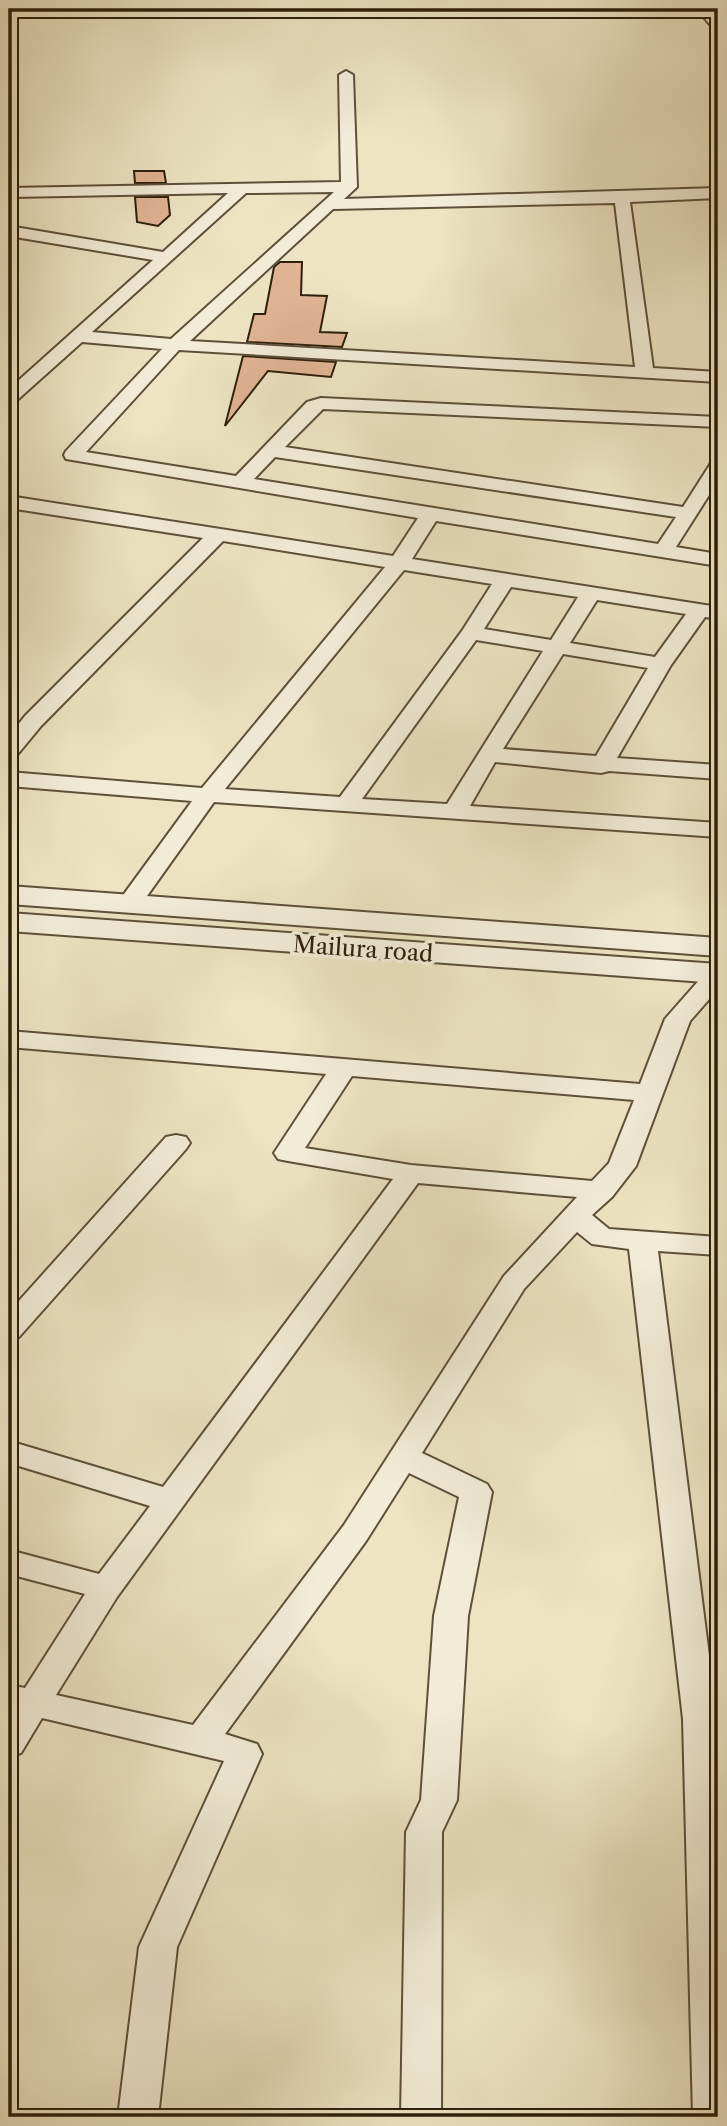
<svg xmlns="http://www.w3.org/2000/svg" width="727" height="2126" font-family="'Libre Caslon Text',serif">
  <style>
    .building { fill: #e1b495; stroke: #2e1f0b; stroke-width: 2 }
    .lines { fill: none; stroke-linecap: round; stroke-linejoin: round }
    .minor-casing { stroke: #5e5039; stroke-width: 4 }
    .tertiary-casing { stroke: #5e5039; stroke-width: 4 }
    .minor { fill: #f3edd8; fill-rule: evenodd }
    .tertiary { fill: #f3edd8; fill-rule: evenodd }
    .labels { text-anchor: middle; stroke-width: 7; stroke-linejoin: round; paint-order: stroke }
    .street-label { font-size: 23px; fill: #2e1f0b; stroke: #f3edd8 }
  </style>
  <rect width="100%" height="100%" fill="#ede4c3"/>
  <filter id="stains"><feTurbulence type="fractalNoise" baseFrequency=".00286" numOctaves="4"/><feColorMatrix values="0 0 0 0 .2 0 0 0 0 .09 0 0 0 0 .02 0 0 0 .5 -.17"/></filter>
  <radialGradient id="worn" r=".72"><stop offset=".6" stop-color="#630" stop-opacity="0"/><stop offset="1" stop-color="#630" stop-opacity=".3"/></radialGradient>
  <!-- building -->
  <g class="building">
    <polygon points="134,171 164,171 166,183 135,183"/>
    <polygon points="135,197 168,197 170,215 158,226 137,222"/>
    <polygon points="280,262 302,262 301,295 327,296 320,332 347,333 342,347 247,342 254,314 265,314 274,267"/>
    <polygon points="243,356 336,362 331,377 268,371 225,426"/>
  </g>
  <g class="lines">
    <defs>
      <g id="minor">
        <path d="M346 71 353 75 357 187 344 199 718 188V198L630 202 653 368 718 372V382L179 350 86 452 236 476 307 402 321 398 718 417V427L323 409 285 447 683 507 711 463 718 461V481L676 547 718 554V566L436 521 412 559 718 607V619L705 617 671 665 617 758 718 765V779L609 771 601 773 495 762 470 806 718 823V837L214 802 137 910H119L116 905 192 801 9 786V772L202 788 385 567 223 541 41 726 17 755 9 757V736L25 716 203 538 9 508V496L393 556 418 518 66 459 64 455 66 451 162 349 82 342 15 402 9 403V389L153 260 9 236V226L163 252 228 193 12 197 9 196V188L341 182 339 75ZM334 192 171 339 92 332 246 193ZM615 203 635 367 190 341 333 209ZM275 457 676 517 658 544 254 479ZM404 570 492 584 462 631 340 797 225 789ZM511 587 578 597 551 640 484 629ZM597 600 686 614 655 657 570 643ZM476 640 543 651 447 804 362 799ZM563 654 648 668 596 756 503 749Z"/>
        <path d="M718 967V989L690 1021 636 1166 612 1197 592 1215 609 1229 718 1237V1255L658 1251 717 1719 718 2117H693L683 1719 629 1249 592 1244 577 1232 524 1289 422 1453 487 1484 492 1492 468 1616 457 1800 442 1832 441 2117H401L406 1832 421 1800 434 1616 459 1497 409 1473 366 1541 225 1734 257 1744 262 1754 177 1947 158 2117H118L139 1947 224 1761 42 1718 21 1753 9 1756V1685L25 1688 85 1594 9 1574V1550L99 1574 150 1506 9 1463V1441L163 1487 393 1179 288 1161 278 1159 274 1153 326 1074 9 1047V1031L640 1084 665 1019 709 969ZM352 1076 634 1100 609 1163 592 1181 411 1165 305 1148ZM418 1183 577 1197 504 1276 344 1525 193 1725 56 1695 117 1597Z"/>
        <polygon points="176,1135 186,1137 190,1143 186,1149 19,1337 9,1340 9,1312 166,1137"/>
      </g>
      <g id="tertiary">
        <polygon points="697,9 714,9 718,13 718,28 712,27"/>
        <polygon points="9,886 718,938 718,956 9,904"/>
        <polygon points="9,913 718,964 718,983 9,931"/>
      </g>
    </defs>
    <!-- minor casing -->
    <use href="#minor" class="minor-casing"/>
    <!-- tertiary casing -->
    <use href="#tertiary" class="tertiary-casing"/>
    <!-- minor -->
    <use href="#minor" class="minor"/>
    <!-- tertiary -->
    <use href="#tertiary" class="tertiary"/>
  </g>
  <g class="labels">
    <!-- street labels -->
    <g class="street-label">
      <text transform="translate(363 949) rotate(4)" y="8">Mailura road</text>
    </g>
  </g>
  <!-- margin -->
  <rect width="727" height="2126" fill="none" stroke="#ede4c3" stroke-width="35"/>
  <rect x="10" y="10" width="706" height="2105" fill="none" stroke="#2e1f0b" stroke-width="3.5"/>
  <rect x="18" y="18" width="692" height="2091" fill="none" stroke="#2e1f0b" stroke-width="2"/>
  <rect width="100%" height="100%" filter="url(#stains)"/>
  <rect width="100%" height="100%" fill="url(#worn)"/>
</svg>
